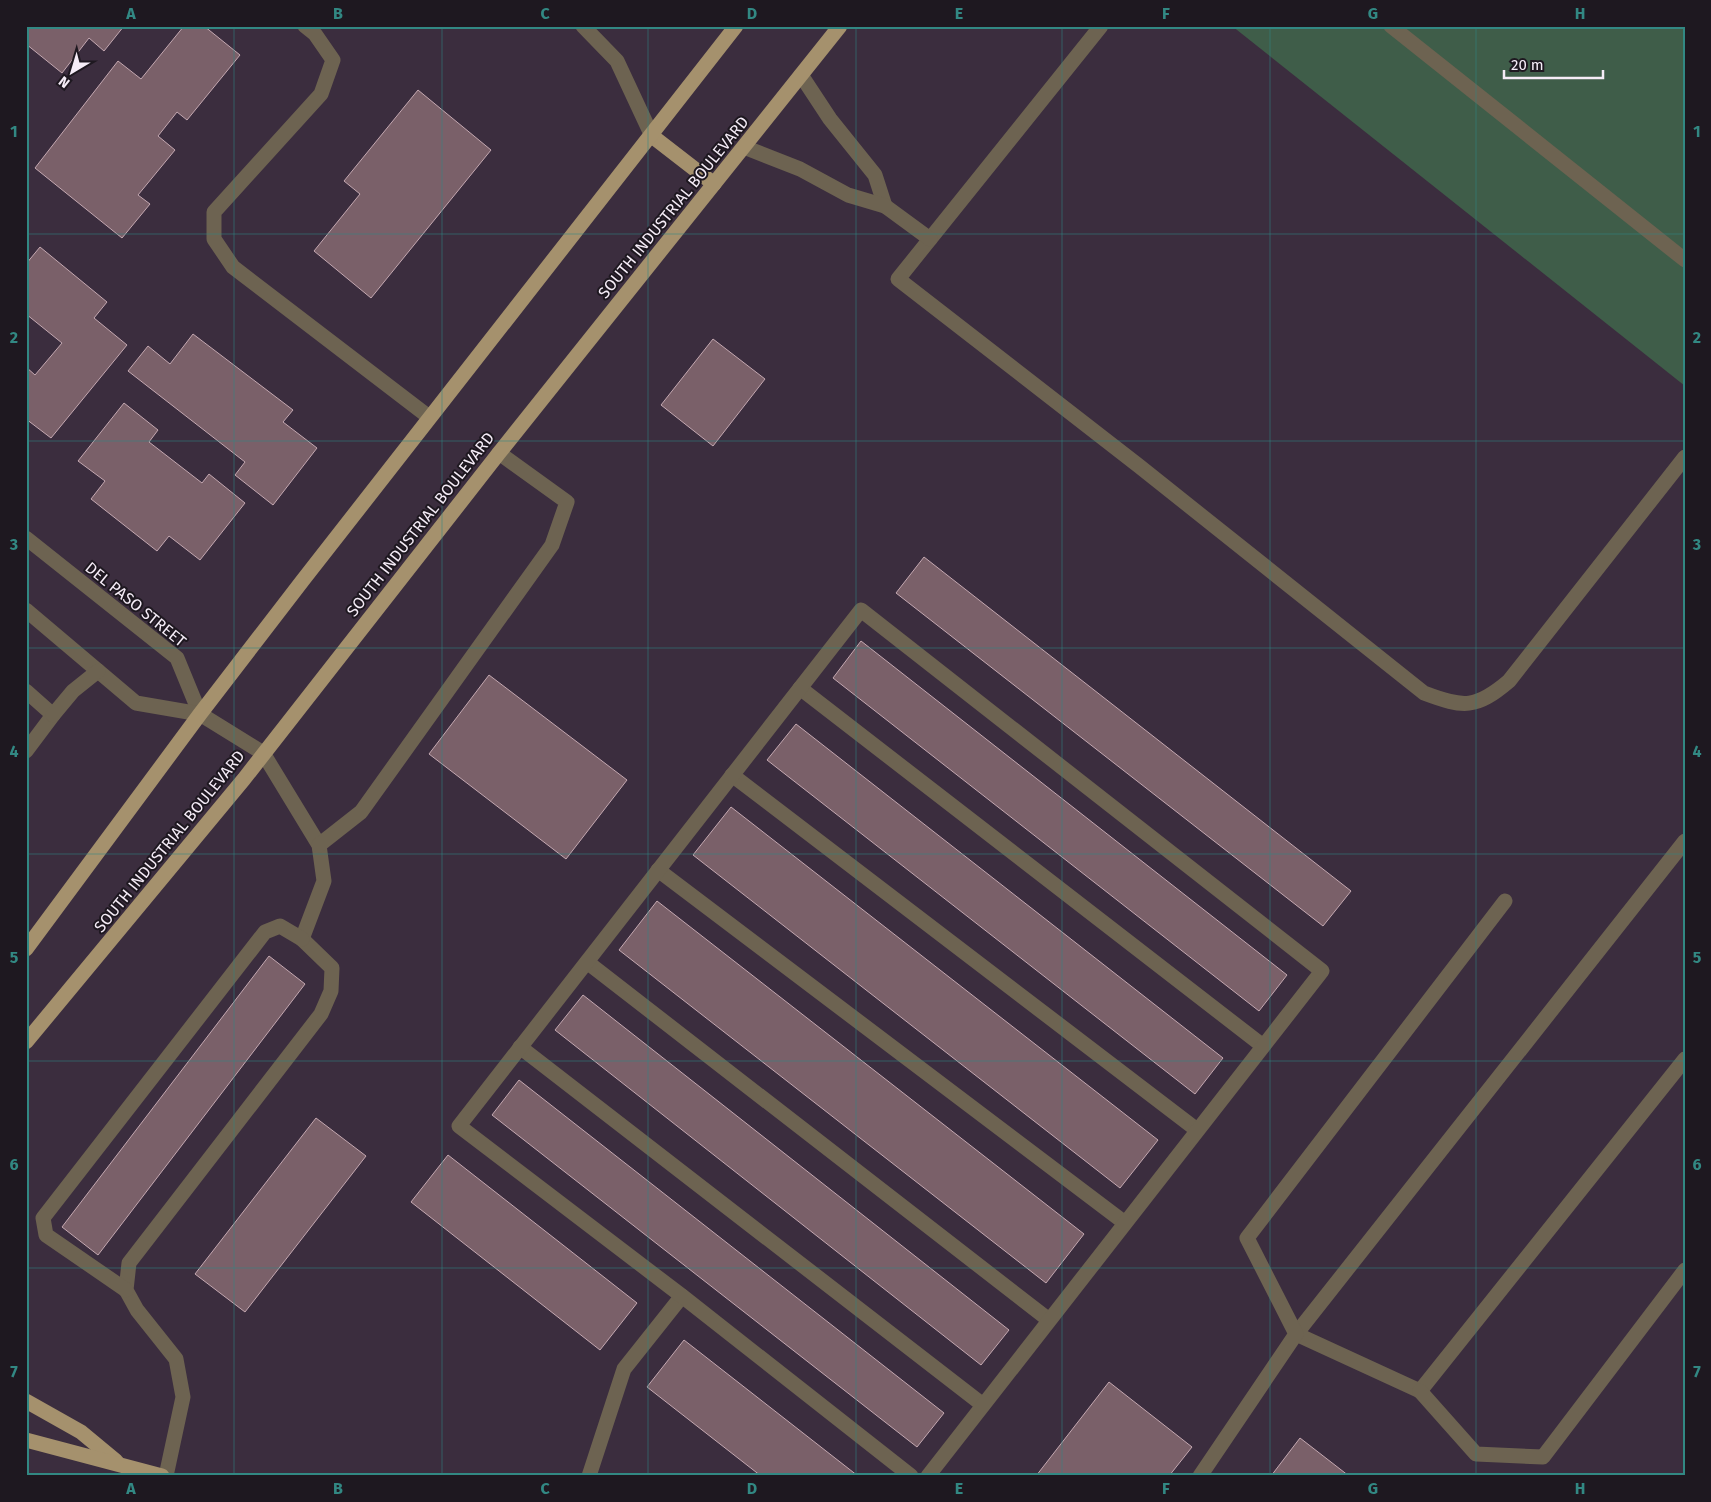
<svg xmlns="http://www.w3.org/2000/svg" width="1711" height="1502" font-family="'Fira Sans',sans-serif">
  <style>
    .green { fill: #3f5d49 }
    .building { fill: #7a6069; stroke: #c4a8b1 }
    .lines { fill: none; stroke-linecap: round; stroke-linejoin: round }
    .minor { stroke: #6d6351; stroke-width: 15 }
    .major { stroke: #a5916d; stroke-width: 15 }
    .grid { fill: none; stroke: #328883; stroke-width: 1; stroke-opacity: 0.55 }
    .labels { text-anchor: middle; stroke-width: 4; stroke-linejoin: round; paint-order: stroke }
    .street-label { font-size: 16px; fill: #f5ecf7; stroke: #1e1820 }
    .neatline { fill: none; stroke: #328883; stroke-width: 2 }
    .grid-label { font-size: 16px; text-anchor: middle; font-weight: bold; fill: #328883 }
  </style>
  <rect width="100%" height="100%" fill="#3b2d3e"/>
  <!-- green -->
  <polygon class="green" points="1232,26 1685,26 1685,386"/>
  <!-- building -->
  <g class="building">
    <polygon points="26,26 124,26 104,51 89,38 62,73 26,44"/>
    <polygon points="184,26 204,26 240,55 187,120 177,112 158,136 175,150 138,195 150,204 122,238 35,168 118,61 141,79"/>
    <polygon points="418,90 491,150 371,298 314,251 360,194 344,181"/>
    <polygon points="40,247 107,302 94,318 127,345 51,438 26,419 26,367 35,375 62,343 26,314 26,264"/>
    <polygon points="193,334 293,410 283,422 317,448 273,505 235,475 245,462 128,371 148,346 170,364"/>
    <polygon points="713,339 765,379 713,446 661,405"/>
    <polygon points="124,403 158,430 149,442 202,483 209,474 245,503 200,560 169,536 157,551 91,499 105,481 78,461"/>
    <polygon points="924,557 1351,891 1323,926 896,593"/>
    <polygon points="861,641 1287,975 1259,1011 833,678"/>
    <polygon points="489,675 627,780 566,859 429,754"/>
    <polygon points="796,724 1223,1058 1195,1094 767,760"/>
    <polygon points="731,807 1158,1140 1120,1188 693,855"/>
    <polygon points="657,901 1084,1234 1046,1283 619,950"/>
    <polygon points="269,956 305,984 98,1255 62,1227"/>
    <polygon points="583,995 1009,1330 981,1365 555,1030"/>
    <polygon points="519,1080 944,1413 917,1447 492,1115"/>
    <polygon points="316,1118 366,1156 245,1312 195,1274"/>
    <polygon points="448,1155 637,1303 600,1350 411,1202"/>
    <polygon points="684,1340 858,1476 761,1476 647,1387"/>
    <polygon points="1109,1382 1192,1447 1169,1476 1036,1476"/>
    <polygon points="1300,1438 1349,1476 1271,1476"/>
  </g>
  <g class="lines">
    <!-- minor -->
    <g class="minor">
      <polyline points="305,26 315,34 333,60 321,94 214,212 214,239 233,267 429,417"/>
      <polyline points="583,26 617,61 652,136"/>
      <path d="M1101 26 898 279 1139 466 1424 693C1464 708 1476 709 1509 681L1685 457"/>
      <polyline points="1391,26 1685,260"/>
      <polyline points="801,75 830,119 875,175 885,206"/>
      <polyline points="744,147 800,169 848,195 885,206 930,239"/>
      <polyline points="26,538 177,658 200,714"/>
      <polyline points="26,610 136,703 200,714 263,753 319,845 324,881 302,939 332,968 331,991 321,1014 129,1263 126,1290 137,1310 176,1359 183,1397 166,1476"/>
      <polyline points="800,688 1263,1046"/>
      <polyline points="26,691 53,715 26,751"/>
      <polyline points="53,715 73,691 98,671"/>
      <polyline points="732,775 1197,1130"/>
      <polyline points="1685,841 1296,1334 1420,1391 1685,1059"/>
      <polyline points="319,845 361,812 552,545 567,502 499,453"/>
      <polyline points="658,870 1125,1223"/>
      <polyline points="587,962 1049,1320"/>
      <polyline points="520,1047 983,1405"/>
      <polyline points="126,1290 46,1235 43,1218 265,932 280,926 302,939"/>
      <polyline points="1420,1391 1476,1454 1543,1457 1685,1270"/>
      <polyline points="589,1476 624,1369 682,1296"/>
      <polyline points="911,1476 682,1296 459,1126 861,610 1322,971 928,1476"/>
      <polyline points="1200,1476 1296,1334 1247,1238 1505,901"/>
    </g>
    <!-- major -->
    <g class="major">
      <polyline points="652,136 714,184"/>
      <polyline points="26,949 200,714 303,580 736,26"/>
      <polyline points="26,1042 244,779 499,453 840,26"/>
      <polyline points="26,1401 81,1432 116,1461"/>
      <polyline points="26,1440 162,1476"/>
    </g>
  </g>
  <!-- grid -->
  <path class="grid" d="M234 26V1476M442 26V1476M648 26V1476M856 26V1476M1062 26V1476M1270 26V1476M1476 26V1476M26 234H1685M26 441H1685M26 648H1685M26 854H1685M26 1061H1685M26 1268H1685"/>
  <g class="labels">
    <!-- street labels -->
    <g class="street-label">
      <text transform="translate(673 207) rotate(-51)" y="6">SOUTH INDUSTRIAL BOULEVARD</text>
      <text transform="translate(420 524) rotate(-52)" y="6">SOUTH INDUSTRIAL BOULEVARD</text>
      <text transform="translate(136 604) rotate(39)" y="6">DEL PASO STREET</text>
      <text transform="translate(169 841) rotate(-51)" y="6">SOUTH INDUSTRIAL BOULEVARD</text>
    </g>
  </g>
  <!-- border -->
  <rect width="1711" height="1502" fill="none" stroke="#1e1820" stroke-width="55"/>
  <!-- north arrow -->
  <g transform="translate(72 72) rotate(218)" stroke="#1e1820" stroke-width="4" paint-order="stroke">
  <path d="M0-4L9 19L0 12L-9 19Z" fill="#f5ecf7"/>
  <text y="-8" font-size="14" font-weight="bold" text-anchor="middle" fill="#f5ecf7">N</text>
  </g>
  <!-- scale -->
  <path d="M1504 70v8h99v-8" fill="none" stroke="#f5ecf7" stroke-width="2.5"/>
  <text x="1511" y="70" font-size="15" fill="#f5ecf7" stroke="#1e1820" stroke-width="4" paint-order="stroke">20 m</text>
  <rect x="28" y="28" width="1656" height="1446" class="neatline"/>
  <g class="grid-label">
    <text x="131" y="19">A</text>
    <text x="338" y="19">B</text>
    <text x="545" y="19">C</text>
    <text x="752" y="19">D</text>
    <text x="959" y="19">E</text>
    <text x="1166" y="19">F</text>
    <text x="1373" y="19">G</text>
    <text x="1580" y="19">H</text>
    <text x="14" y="137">1</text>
    <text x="1697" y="137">1</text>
    <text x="14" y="343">2</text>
    <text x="1697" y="343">2</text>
    <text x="14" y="550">3</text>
    <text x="1697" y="550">3</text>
    <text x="14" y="757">4</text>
    <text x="1697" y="757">4</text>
    <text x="14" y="963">5</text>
    <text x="1697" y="963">5</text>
    <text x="14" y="1170">6</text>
    <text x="1697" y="1170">6</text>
    <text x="14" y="1377">7</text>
    <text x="1697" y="1377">7</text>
    <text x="131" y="1494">A</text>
    <text x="338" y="1494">B</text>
    <text x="545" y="1494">C</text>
    <text x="752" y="1494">D</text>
    <text x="959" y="1494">E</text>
    <text x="1166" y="1494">F</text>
    <text x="1373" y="1494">G</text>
    <text x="1580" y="1494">H</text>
  </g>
</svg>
